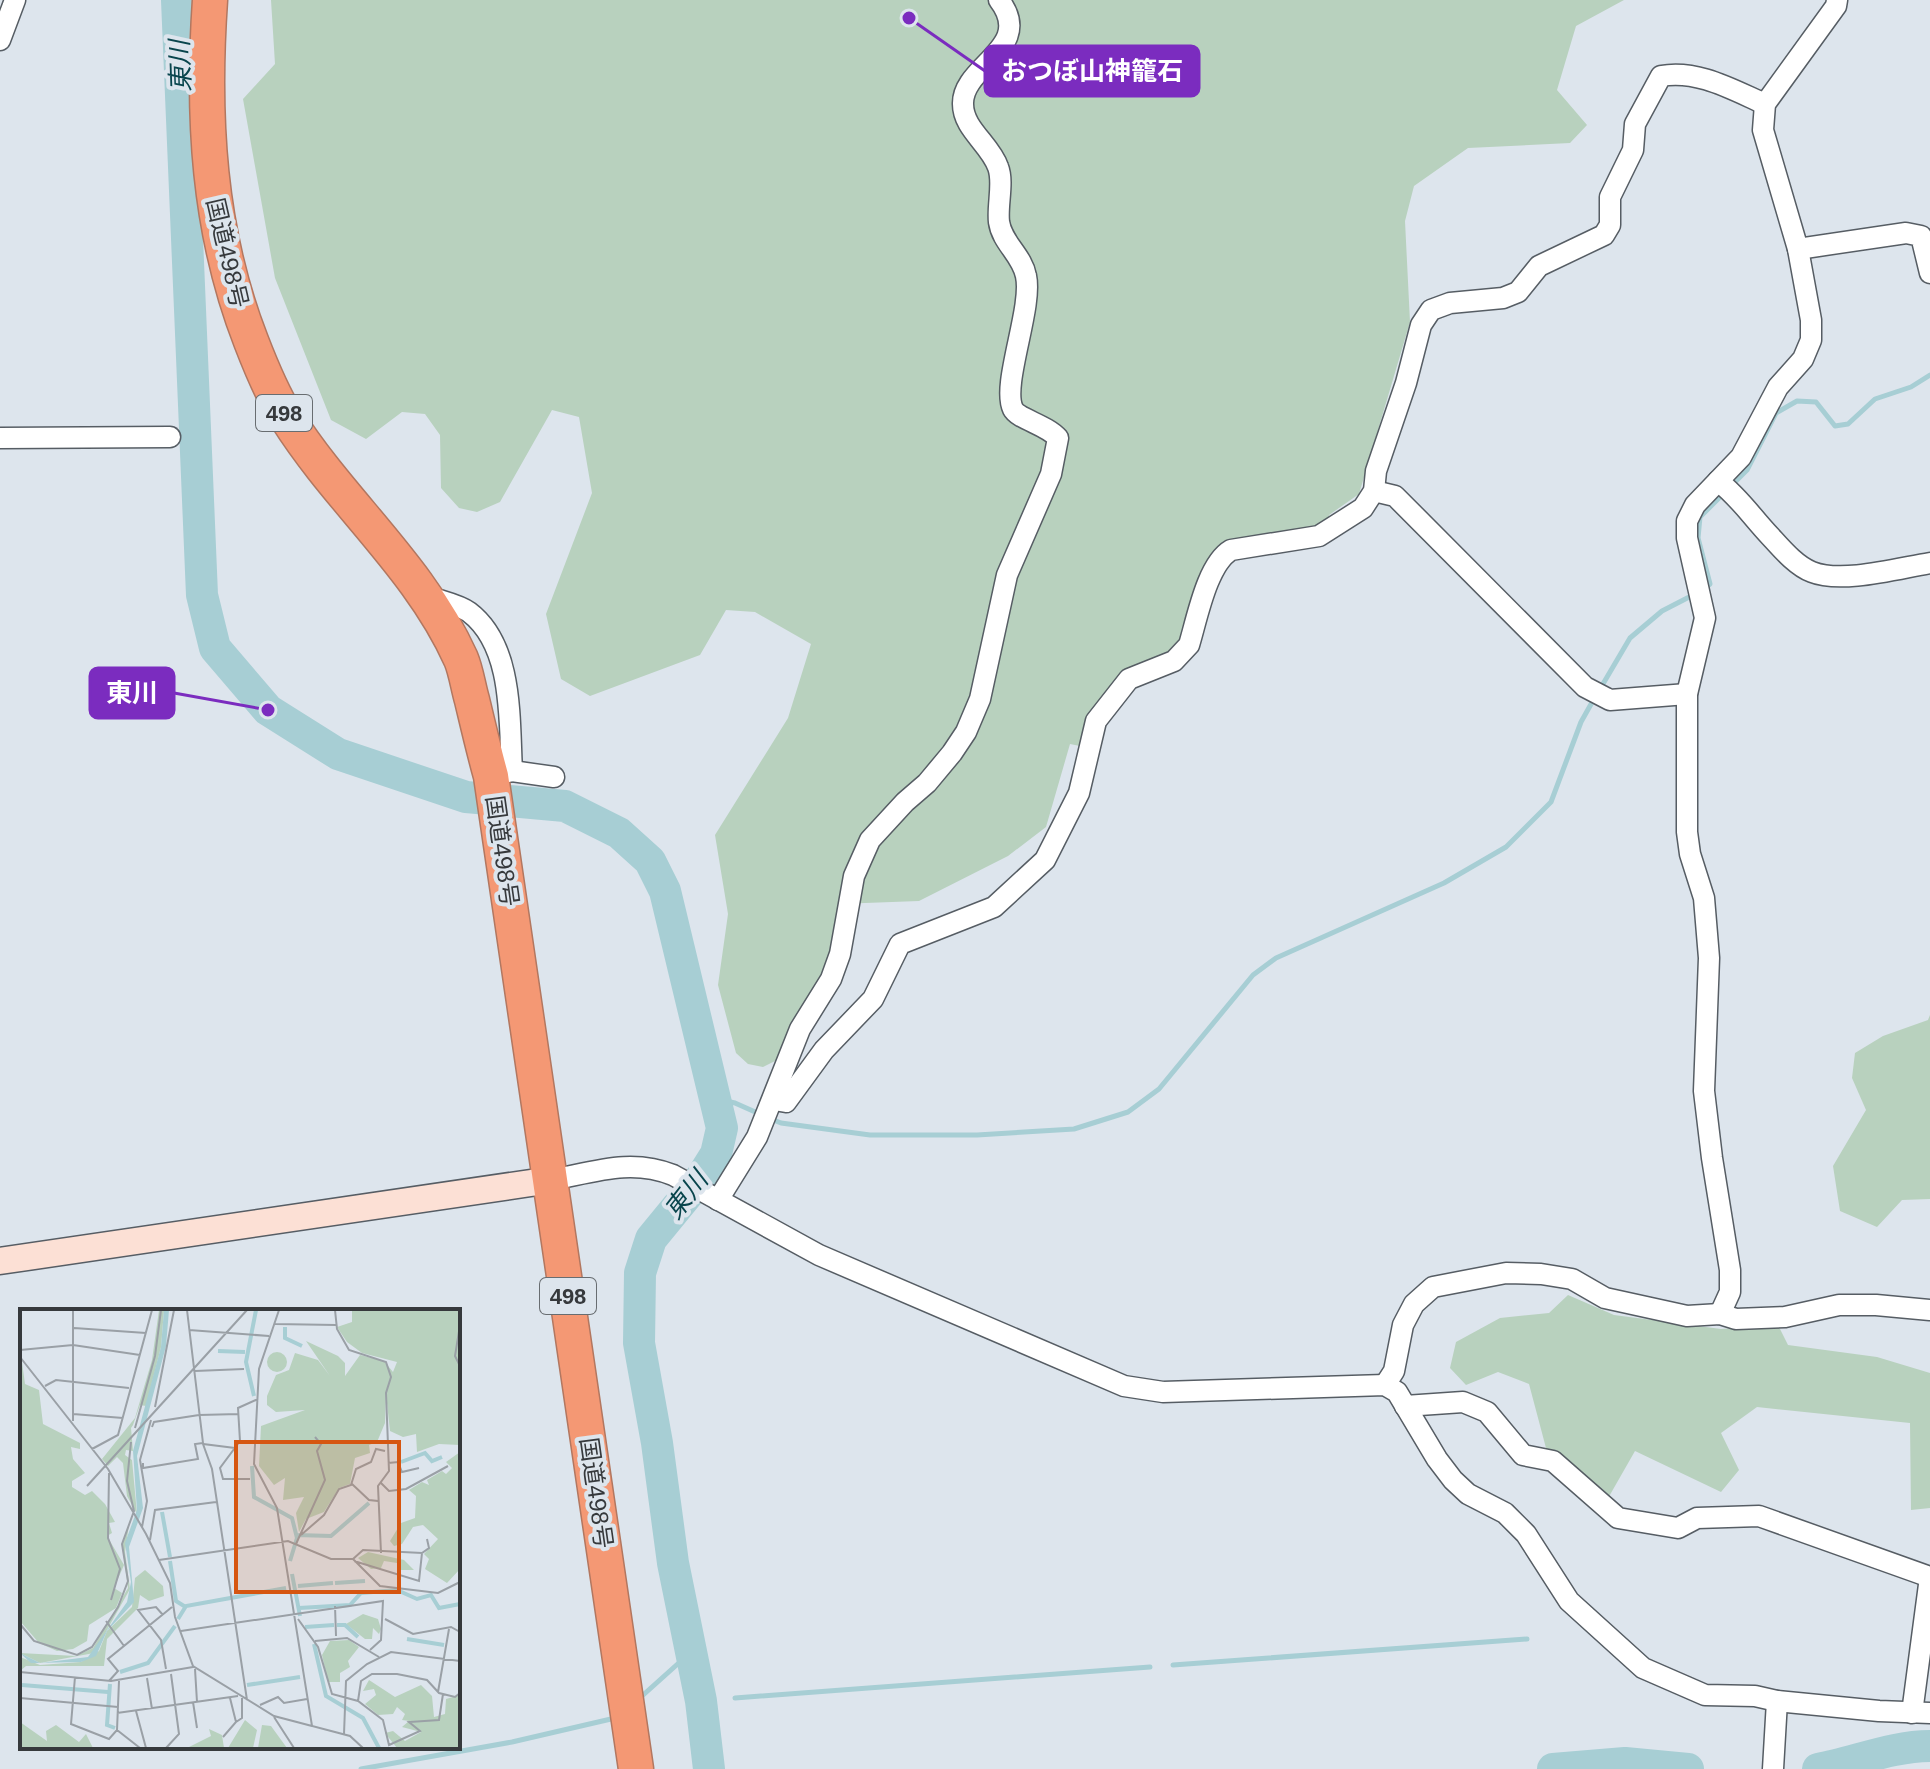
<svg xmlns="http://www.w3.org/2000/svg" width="1930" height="1769" font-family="Helvetica,'Noto Sans JP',sans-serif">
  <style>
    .green { fill: #b8d1be }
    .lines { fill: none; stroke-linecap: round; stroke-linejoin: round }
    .stream { stroke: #a7ced4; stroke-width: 5 }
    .river { stroke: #a7ced4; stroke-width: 32 }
    .street-casing { stroke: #565d64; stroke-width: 23 }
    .secondary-casing { stroke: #565d64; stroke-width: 29 }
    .highway-casing { stroke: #b27760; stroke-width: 37 }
    .street { stroke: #fff; stroke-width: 20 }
    .secondary { stroke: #fce0d5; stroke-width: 26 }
    .highway { stroke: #f49874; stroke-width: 34 }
    .labels { text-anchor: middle; stroke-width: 8; stroke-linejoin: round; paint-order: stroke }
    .shield { fill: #dde5ed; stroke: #686d71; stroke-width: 2 }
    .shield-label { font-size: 22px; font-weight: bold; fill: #36393c }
    .street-label { font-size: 24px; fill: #36393c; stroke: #dde5ed }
    .water-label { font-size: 26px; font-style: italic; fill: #09454d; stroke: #dde5ed }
    .inset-river { fill: none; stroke: #a7ced4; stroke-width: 4 }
    .inset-road { fill: none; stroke: #9aa0a6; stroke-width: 2 }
    .view { fill: #d65611; fill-opacity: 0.15; stroke: #d65611; stroke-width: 4 }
    .inset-edge { fill: none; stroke: #36393c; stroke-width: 4 }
    .leader { fill: none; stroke: #7b2cbf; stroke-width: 3 }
    .callout-dot { fill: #7b2cbf; stroke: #dde5ed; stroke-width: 3 }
    .callout { fill: #7b2cbf; stroke: #7b2cbf; stroke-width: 3 }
    .callout-label { font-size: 26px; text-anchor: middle; font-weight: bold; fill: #fff }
  </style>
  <rect width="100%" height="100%" fill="#dde5ed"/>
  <!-- green -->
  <g class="green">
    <polygon points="271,0 1624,0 1576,26 1557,90 1587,125 1570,143 1468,148 1414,186 1405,221 1410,322 1359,494 1329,515 1328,523 1222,547 1210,559 1176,650 1125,671 1085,722 1080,746 1070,744 1046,827 1008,856 919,901 838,904 828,962 798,1017 781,1058 763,1067 748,1064 736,1053 718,985 728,914 715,835 788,718 811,644 755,612 726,610 700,655 590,696 561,679 546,614 592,493 579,417 552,410 500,502 477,512 459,508 441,488 440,435 425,414 402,412 366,439 331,420 275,278 243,99 275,64"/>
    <polygon points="1930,1015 1930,1199 1902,1200 1877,1227 1840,1211 1833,1166 1866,1110 1852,1078 1855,1053 1883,1036 1928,1020"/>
    <polygon points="1568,1295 1614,1315 1721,1329 1778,1325 1788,1345 1877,1357 1930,1373 1930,1508 1911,1510 1910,1423 1757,1407 1721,1433 1739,1470 1721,1492 1635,1451 1607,1500 1546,1448 1529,1384 1498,1372 1466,1385 1450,1368 1456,1342 1500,1318 1549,1313"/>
  </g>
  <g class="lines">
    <!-- stream -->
    <g class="stream">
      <polyline points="1730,487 1747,470 1776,413 1797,401 1816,402 1835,426 1848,424 1875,399 1911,387 1930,375"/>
      <polyline points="1704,589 1710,584 1698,538 1700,517 1723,494"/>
      <polyline points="1600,689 1630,638 1662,611 1695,594"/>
      <polyline points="716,1099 735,1103 762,1115"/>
      <polyline points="771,1119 781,1123 870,1135 977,1135 1074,1129 1128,1112 1159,1089 1253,975 1276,958 1444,883 1506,847 1551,802 1581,722 1595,697"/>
      <polyline points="1173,1665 1527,1639"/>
      <polyline points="642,1696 691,1652"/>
      <polyline points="735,1698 1150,1667"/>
      <polyline points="361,1769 512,1742 611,1719"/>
    </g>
    <!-- river -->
    <g class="river">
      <polyline points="177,0 202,595 215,648 268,710 338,754 466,797 565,806 619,833 650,861 665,891 722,1128 716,1154 701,1178 651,1239 640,1273 639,1343 657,1443 673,1563 701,1701 709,1769"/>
      <polyline points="1553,1769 1625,1763 1688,1769"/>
      <path d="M1818 1769C1855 1762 1893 1746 1930 1746"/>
    </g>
    <defs>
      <g id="street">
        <polyline points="0,40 15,0"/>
        <polyline points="1798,249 1906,233 1921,236 1930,273"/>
        <polyline points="0,438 170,437"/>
        <path d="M1718 481C1739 497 1752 517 1770 536 1781 548 1796 566 1812 572 1842 584 1899 568 1930 563"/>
        <polyline points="1374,491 1395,496 1585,687 1610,700 1687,694"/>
        <path d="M427 596C440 601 458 604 469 612 514 646 509 721 512 771L491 776"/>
        <polyline points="512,771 554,777"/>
        <path d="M774 1100 786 1102 824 1050 873 999 900 944 994 907 1045 860 1079 793 1096 721 1129 679 1174 661 1189 645C1197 619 1207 564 1231 550L1319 536 1363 508 1374 491 1376 471 1406 383 1421 325 1431 310 1450 303 1503 298 1518 292 1539 266 1604 235 1610 225V197L1633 150 1635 124 1661 76C1697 69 1733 90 1765 104"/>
        <path d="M551 1180C594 1172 631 1158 673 1175L819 1255 1124 1386 1163 1392 1385 1385 1397 1392 1437 1459 1453 1480 1468 1494 1505 1513 1526 1534 1569 1601 1643 1668 1705 1695 1755 1696 1777 1701 1879 1711 1930 1713"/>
        <path d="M718 1200 757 1137 800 1029 831 979 840 954 854 876 870 840 905 802 927 783 952 753 966 732 980 699 1007 575 1051 474 1058 438C1047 425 1018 419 1013 409 1001 385 1033 308 1026 276 1022 255 1002 243 999 222 997 205 1004 182 998 167 990 144 963 129 963 104 962 65 1036 48 999 0"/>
        <polyline points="1720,1314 1730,1292 1730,1270 1712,1158 1704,1091 1709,958 1704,898 1690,854 1687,832 1687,694 1705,618 1687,538 1687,521 1695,505 1741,457 1778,387 1803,359 1811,340 1811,320 1798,249 1763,130 1765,104 1836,6 1837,0"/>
        <polyline points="1385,1385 1394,1371 1403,1325 1414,1304 1433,1287 1506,1273 1541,1274 1572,1279 1605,1298 1687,1316 1720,1314 1736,1319 1785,1317 1839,1305 1876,1305 1930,1310"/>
        <polyline points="1405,1406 1463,1402 1487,1412 1523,1455 1553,1461 1618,1518 1678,1528 1697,1518 1759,1516 1930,1577"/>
        <polyline points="1912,1713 1930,1577"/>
        <polyline points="1773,1769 1777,1701"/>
      </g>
      <polyline id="secondary" points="0,1261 551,1180"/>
      <path id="highway" d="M210 0C202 116 208 231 251 341 261 367 272 394 287 418 340 502 420 567 461 659 466 671 468 686 472 700 478 725 484 751 491 776L636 1769"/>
    </defs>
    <!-- street casing -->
    <use href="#street" class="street-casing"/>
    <!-- secondary casing -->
    <use href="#secondary" class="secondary-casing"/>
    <!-- highway casing -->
    <use href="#highway" class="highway-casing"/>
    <!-- street -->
    <use href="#street" class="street"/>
    <!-- secondary -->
    <use href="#secondary" class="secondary"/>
    <!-- highway -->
    <use href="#highway" class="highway"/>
  </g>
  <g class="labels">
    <!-- shield labels -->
    <g class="shield">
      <rect x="256" y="395" width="56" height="36" rx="6"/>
      <rect x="540" y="1278" width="56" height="36" rx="6"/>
    </g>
    <g class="shield-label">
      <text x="284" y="421">498</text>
      <text x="568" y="1304">498</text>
    </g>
    <!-- street labels -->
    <g class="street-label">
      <text transform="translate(227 253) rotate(77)" y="8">国道498号</text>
      <text transform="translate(502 851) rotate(82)" y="8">国道498号</text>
      <text transform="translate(596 1493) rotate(82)" y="8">国道498号</text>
    </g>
    <!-- water labels -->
    <g class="water-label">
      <text transform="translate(180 66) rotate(-92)" y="9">東川</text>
      <text transform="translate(686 1195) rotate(-52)" y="9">東川</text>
    </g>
  </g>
  <!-- overview -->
  <g transform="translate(20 1309)">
    <rect width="440" height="440" fill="#dde5ed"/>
    <path d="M139 1H144L141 38 126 97 120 96 113 116 111 119 113 142 106 141 105 146 112 151 117 205 107 187 103 154 97 148 88 157 82 150 115 109 132 51ZM332 1H440V136L419 135 397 143 396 125 383 128 370 122 366 85 365 114 357 133 349 136 350 144 335 149 330 175 319 179 304 203 286 210 279 223 276 204 284 188 263 191 265 169 254 176 239 157 241 117 285 101 256 103 247 96V87L256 66 269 61 275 44 298 51 310 67 286 32 318 47 325 54V67L340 46 364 52 373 63 377 53 342 44 327 33 317 18 332 13ZM247 53a10 10 0 1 1 20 0a10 10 0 1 1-20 0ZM2 53 5 75 19 81 23 115 60 134V140L51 138 53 150 65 164 52 172V178L65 186 72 182 85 195 95 213 89 214 92 224 87 227 104 256 94 279 102 284 96 299 69 316 67 332 53 340 37 342 19 334 0 312ZM440 143V260L427 274 405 260 409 250 404 245 418 230 403 216 393 218 382 235 374 237 370 232 381 214 395 209 396 187 389 181 402 173 409 176 407 171 422 162 426 165 432 159 426 153ZM109 216 105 243 110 280 74 344 20 354 0 344 56 347 73 339 108 279 102 236ZM348 243 384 251 394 261H377V254L364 252 361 259 351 260 338 249ZM125 261 143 277 144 287 129 292 120 286 118 299 87 330 84 357H6L0 362V348L20 356 61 353 79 342 87 322 112 298 115 269ZM343 305 358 310 361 320 359 325 353 319 352 330H345L326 315ZM329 331 339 338 328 352 330 358 320 364V373H308L302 346 310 332ZM349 371 375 388 401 376 412 387 414 408 425 405 426 390 440 386 438 439H377L365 424 373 422 385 432 401 423 382 418 389 412 382 411 385 405 377 398 373 405 358 406 345 395 356 386 354 380 343 382ZM225 411 237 421 233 439H208ZM0 413 27 432 26 422 36 416 59 433 66 425 73 439H0ZM242 416 251 417 267 439H238ZM189 420 202 426 204 439H167L191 427Z" fill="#b8d1be"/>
    <path d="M144 1H149L146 37 117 147 123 199 109 238 114 293 87 322 76 347 61 353 11 354 0 344 20 354 68 348 107 293 111 273 105 234 117 201 113 142 141 38Z" fill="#a7ced4"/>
    <path class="inset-river" d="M265 18V29L282 37M198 42 225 43M234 87 226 53 236 1M381 153 405 144 412 152 422 148M232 157 234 188 272 209 277 229 270 252M142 203 150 248M276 226 311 227 349 194M150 252 156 292 164 297M272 265 280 307M315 274 345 272M278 277 313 274M279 299 330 296 341 284 377 281 397 290 411 286 419 299 440 295M158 310 166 297 266 279M317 316H325L338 328M285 318 314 316M387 330 424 336M294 335 306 387 343 409 359 439M100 363 128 354 155 317M90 375 87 416 95 419M2 376 88 383M227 376 280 368"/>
    <path class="inset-road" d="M167 1 183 134M259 1 239 60 234 155 257 199 292 417 330 427 343 439M315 1 317 20 329 41 366 53 371 68 366 84 369 162 358 177 361 244M255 15 316 16M440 16 435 47 440 57M54 19 126 24M169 21 249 27M0 41 53 36 120 46M0 48 88 160 126 225 150 274 155 308 173 357 254 407 292 417M175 62 224 60M25 77 36 71 109 79M135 98 154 1M53 105 103 109M53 112V1M132 118 134 113 179 106 219 105M115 119 135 47 141 1M215 139 183 135 192 160 227 391M72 140 98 126 132 1M123 154V159L178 150 175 135 183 134M368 154 378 153 382 163 399 159M89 164 88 229 100 260 91 291M230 170H203L200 159 220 132 218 99 238 90M361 174 369 182 386 180 428 157M332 175 349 191 358 192M67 177 227 1M122 218 127 192 120 151 131 111M281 226 304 206 319 180 331 176 336 160 351 153 356 140 365 142M130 231 135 201 196 193M276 235 305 171 297 142 301 135 295 128M333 250 360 277 418 284 440 273M333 250 343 241 402 244 409 239 407 230M139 251 268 232 311 250H333M334 252 399 272 402 244M315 297 316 327M143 306 136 298 118 301 141 331 146 360M278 310 298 338 312 385 338 392 363 411 369 436 400 422 389 413 419 411 423 385M365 310 393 325 431 318 440 323M86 312 104 337M0 315 14 332 57 346 72 338 98 298 108 272 102 235 114 202 107 172 111 133M161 322 363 292 361 331 350 341M295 332 327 329 359 348M175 360 177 393M0 363 91 372 173 358M55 368 51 415 89 430 97 421M127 369 132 400M89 372 98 362 88 350 152 298M418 383 429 320M0 389 98 398M338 392 341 372 352 365H377L407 371 419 384 435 388 440 384M173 393 177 419M240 396 258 388 264 394 287 390M116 402 126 439M97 404 218 387M254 408 274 439M216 413 222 409V389M97 421 99 372M97 421 120 439M324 425 326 372 347 355 371 343 440 352M203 428 216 413 210 389M146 439 159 425 151 365"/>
    <path class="view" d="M216 133H379V283H216Z"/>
    <rect width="440" height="440" class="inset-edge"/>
  </g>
  <!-- callouts -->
  <path class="leader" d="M909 18L985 71M268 710L174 693"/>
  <g class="callout-dot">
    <circle cx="909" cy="18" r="8"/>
    <circle cx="268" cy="710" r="8"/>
  </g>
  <g class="callout">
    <rect x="985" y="46" width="214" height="50" rx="8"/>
    <rect x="90" y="668" width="84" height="50" rx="8"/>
  </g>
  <g class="callout-label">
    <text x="1092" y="80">おつぼ山神籠石</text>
    <text x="132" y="702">東川</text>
  </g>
</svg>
